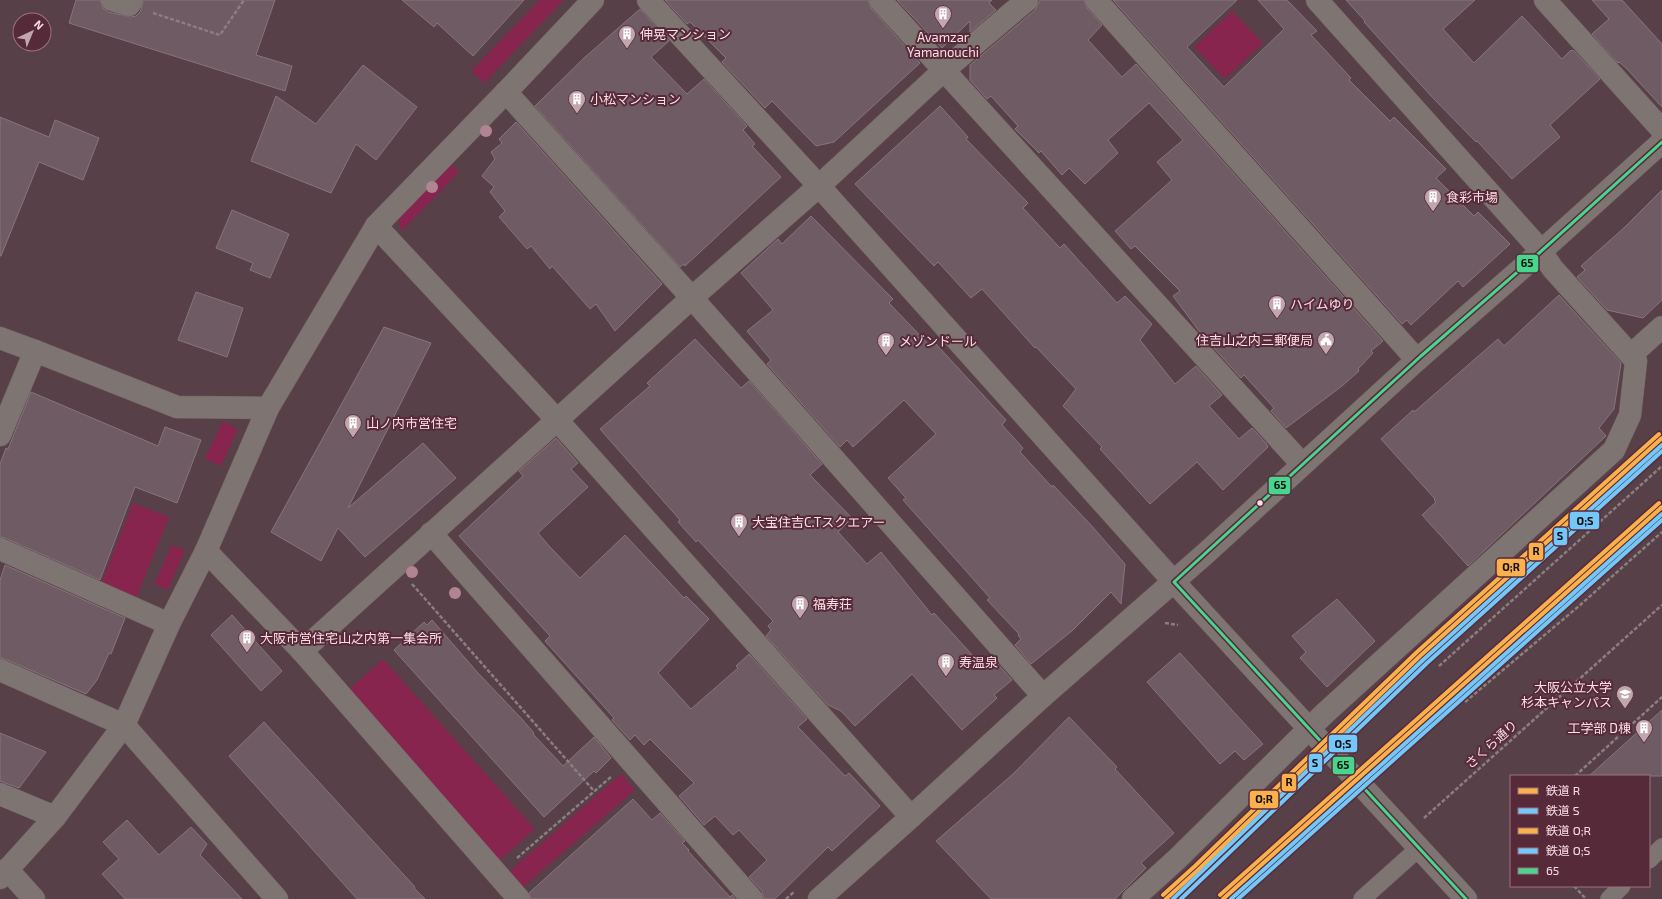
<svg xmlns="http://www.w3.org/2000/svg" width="1662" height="899" font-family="'Exo 2','Noto Sans JP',sans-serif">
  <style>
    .green { fill: #87254e }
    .building { fill: #6e5b64; stroke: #87747d }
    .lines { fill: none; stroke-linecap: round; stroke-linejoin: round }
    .service-casing { stroke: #745e65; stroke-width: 18 }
    .minor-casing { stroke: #745e65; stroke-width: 23 }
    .tertiary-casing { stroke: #745e65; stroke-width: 23 }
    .path { stroke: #8a7f7f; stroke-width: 2.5; stroke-dasharray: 4 2; stroke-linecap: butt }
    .service { stroke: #7e7572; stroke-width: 17 }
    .minor { stroke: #7e7572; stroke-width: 22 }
    .tertiary { stroke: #7e7572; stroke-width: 22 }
    .bus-1-casing { stroke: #572a3a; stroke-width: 6 }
    .bus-1 { stroke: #46d78d; stroke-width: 3 }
    .rail-1-casing { stroke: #572a3a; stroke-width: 7 }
    .rail-2-casing { stroke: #572a3a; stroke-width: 7 }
    .rail-3-casing { stroke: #572a3a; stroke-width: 7 }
    .rail-4-casing { stroke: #572a3a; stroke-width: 7 }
    .rail-1 { stroke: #fbb04b; stroke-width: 4 }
    .rail-2 { stroke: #73c7f9; stroke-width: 4 }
    .rail-3 { stroke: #fbb04b; stroke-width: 4 }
    .rail-4 { stroke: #73c7f9; stroke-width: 4 }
    .tree { fill: #b18491 }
    .bus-dot { fill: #fbdde5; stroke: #572a3a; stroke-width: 1.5 }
    .labels { text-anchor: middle; stroke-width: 4; stroke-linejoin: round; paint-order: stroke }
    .poi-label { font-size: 13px; fill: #fbdde5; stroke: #572a3a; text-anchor: start }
    .street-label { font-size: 13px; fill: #fbdde5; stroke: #572a3a }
    .line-badge { stroke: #572a3a; stroke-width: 1.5 }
    .pale-badge-label { font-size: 11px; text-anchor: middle; font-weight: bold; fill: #111 }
  </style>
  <rect width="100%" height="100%" fill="#584048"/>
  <!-- green -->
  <g class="green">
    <polygon points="540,0 564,0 484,83 471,71"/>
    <polygon points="1232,11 1263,43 1225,79 1194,47"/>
    <polygon points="447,160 459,172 402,231 399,223 399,214"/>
    <polygon points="223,421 238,429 221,466 205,459"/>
    <polygon points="133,503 169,517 135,601 100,587"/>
    <polygon points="172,545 185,550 168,590 154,584"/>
    <polygon points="383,659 535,829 498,862 347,691"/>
    <polygon points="621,774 635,790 520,890 506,874"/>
  </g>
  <!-- building -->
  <g class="building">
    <polygon points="76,0 100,0 103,8 108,12 131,17 136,16 140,12 144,0 275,0 256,55 292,66 285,91 69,23"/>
    <polygon points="402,0 524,0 473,56 437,23 434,27"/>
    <polygon points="665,0 868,0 871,8 920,63 834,142 816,146 772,101 765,108 722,62 726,58 690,22 687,24"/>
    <polygon points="897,0 992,0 989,3 996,10 970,32 970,21 942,48"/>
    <polygon points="1040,0 1084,0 1087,8 1102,25 1088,40 1122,77 1136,64 1383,341 1371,351 1373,353 1358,369 1359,371 1342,386 1286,428 1271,411 1274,408 1244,375 1241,378 1202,335 1173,296 1180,291 1135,246 1131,249 1115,231 1172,180 1157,162 1183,140 1149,103 1108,140 1118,153 1085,184 1069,168 1062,175 1041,151 1039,153 1015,129 1018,126 991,96 987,99 970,80 970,65 1035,10"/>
    <polygon points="1113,0 1237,0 1187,47 1224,87 1284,29 1258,0 1287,0 1317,31 1311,35 1351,78 1349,80 1390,121 1394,117 1446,169 1436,178 1474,216 1478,212 1510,244 1463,287 1458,281 1411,325 1407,320 1402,324"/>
    <polygon points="1346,0 1475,0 1443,29 1474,63 1522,16 1562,59 1571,50 1572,51 1573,50 1600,79 1550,125 1560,137 1512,179 1477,141 1476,142 1432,97 1364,22 1365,21"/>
    <polygon points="1592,0 1622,0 1662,44 1662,107 1626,68 1619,62 1618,63 1592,34 1609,19"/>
    <polygon points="640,9 669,41 651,57 687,94 704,79 747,126 743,130 755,144 752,146 781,177 685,266 684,264 680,267 535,106 584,58"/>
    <polygon points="363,65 417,107 376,160 356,144 331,193 251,161 276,96 316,124"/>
    <polygon points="940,106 968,137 966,139 1028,203 1023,208 1060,248 1064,244 1117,303 1125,296 1152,324 1140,340 1175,384 1196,366 1222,395 1209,406 1239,439 1252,428 1266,443 1268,447 1223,490 1197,462 1150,504 1100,449 1102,447 1063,406 1076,389 1036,347 1035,348 982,289 971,298 938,262 934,266 855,184"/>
    <polygon points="0,117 49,137 55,120 99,138 83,180 39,162 1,256 0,256"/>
    <polygon points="516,122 662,284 615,331 596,304 590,309 552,266 550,269 531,246 527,249 499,217 505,211 490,192 494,187 482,176 495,159 491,152 502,143 499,139"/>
    <polygon points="1662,190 1662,300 1643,318 1607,310 1577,277 1585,270 1581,266 1625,227"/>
    <polygon points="232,210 289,234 270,278 250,270 253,263 216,248"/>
    <polygon points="811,216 893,299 889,303 931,347 935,343 1006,420 1002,425 1023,448 1020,452 1052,487 1053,485 1090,524 1125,564 1121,604 1111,592 1073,630 1031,664 1015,645 1021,639 1018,635 1019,634 987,600 990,598 903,500 906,498 888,478 936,434 904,400 853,447 847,440 840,447 767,364 771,360 747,331 773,310 741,273 778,239 782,244"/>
    <polygon points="196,292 243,308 227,357 178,340"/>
    <polygon points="1559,295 1621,363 1614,409 1599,428 1606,436 1468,566 1422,515 1436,502 1434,500 1435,499 1381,439 1413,410 1414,412 1498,339 1504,346"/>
    <polygon points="384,327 431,343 348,508 423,443 456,478 365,557 338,528 321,561 271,532"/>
    <polygon points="695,339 741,388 749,381 822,464 810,475 852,518 838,532 867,564 881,552 932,615 934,613 985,669 995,661 1012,680 994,695 997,698 962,730 912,674 855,726 841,711 828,705 766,636 771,630 768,626 773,621 698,540 696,542 678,522 680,520 600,429 650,386 647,383"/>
    <polygon points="31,392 158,446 165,427 201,440 177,503 135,487 100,580 5,538 0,537 0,464 6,448 8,449"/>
    <polygon points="556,438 578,463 571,469 588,487 538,533 550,547 580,578 625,535 684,598 686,596 709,619 658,673 691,709 738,668 736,666 749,654 807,719 798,727 845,776 849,773 880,806 832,851 828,847 775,899 764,899 762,891 749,877 767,860 739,830 733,835 715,816 704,825 679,796 694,783 650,739 644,745 635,735 630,740 612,720 614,718 545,641 550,636 459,536 523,476 519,471"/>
    <polygon points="5,565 125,618 111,654 109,653 97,680 86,694 5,659 0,658 0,580"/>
    <polygon points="1337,599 1375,641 1327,687 1300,658 1306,652 1292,636"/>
    <polygon points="232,615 282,671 261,691 211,635"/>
    <polygon points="432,620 478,673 521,718 534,733 533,734 563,766 594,737 611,758 596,773 594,771 544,817 394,650 424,622 427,625"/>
    <polygon points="1180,653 1263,744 1244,760 1235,751 1220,764 1147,682"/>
    <polygon points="1662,710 1662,776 1589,776"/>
    <polygon points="1069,717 1117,767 1115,769 1174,833 1141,863 1146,868 1115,899 991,899 936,841 1013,774"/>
    <polygon points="264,722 415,887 414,888 425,899 357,899 229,756"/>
    <polygon points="0,733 46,752 19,788 0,781"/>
    <polygon points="633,799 652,820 660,813 685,841 682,843 689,850 688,851 730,897 732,895 735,899 531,899 529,893"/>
    <polygon points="127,820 159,855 191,827 207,844 200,855 242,899 125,899 102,874 119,859 103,842"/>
  </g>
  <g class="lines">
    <defs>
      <g id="service">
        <polyline points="1649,860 1662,847"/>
        <polyline points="1362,899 1419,848"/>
        <polyline points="1609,899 1622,886"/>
      </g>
      <g id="minor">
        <polyline points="112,0 129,5 132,0"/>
        <polyline points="880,0 1302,464"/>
        <polyline points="1096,0 1417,360"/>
        <polyline points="1545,0 1662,130"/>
        <polyline points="506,92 692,298 1043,696"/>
        <polyline points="376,226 557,420 911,817"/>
        <polyline points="0,338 35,351"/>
        <polyline points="1631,355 1662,327"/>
        <polyline points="0,435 35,351 177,407 268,408"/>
        <polyline points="431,533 752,899"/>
        <polyline points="0,549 169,624"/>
        <polyline points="206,551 302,651 519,899"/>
        <polyline points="302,651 695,295 819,186 943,71 1027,0"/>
        <polyline points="0,670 124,725 277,899"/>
        <polyline points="0,794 55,817"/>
        <polyline points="7,869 34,899"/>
        <polyline points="0,878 55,817 124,725 169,624 206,551 268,408 376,226 510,88 593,0"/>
        <polyline points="1133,899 1177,859 1324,714 1614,450 1630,415 1636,361 1553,269 1537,246 1317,0"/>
      </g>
      <g id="tertiary">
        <polyline points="648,0 819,186 1174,582 1466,899"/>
        <polyline points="819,899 911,817 1043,696 1205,554 1417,360 1537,255 1662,142"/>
      </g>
    </defs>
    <!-- service casing -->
    <use href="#service" class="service-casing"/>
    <!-- minor casing -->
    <use href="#minor" class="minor-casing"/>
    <!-- tertiary casing -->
    <use href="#tertiary" class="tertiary-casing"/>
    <!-- path -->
    <g class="path">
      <polyline points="153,13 220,35 244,0"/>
      <polyline points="412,584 594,791"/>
      <polyline points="1165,623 1178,625"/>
      <polyline points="1439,666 1662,466"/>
      <polyline points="1465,702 1579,606 1662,532"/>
      <polyline points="1575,776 1662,697"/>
      <polyline points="1424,818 1662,605"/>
      <polyline points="517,858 612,776"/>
      <polyline points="1574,886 1586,899"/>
      <polyline points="786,899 795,891"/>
    </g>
    <!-- service -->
    <use href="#service" class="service"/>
    <!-- minor -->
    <use href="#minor" class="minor"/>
    <!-- tertiary -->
    <use href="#tertiary" class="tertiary"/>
    <defs>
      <polyline id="bus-1" points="1466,899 1174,582 1421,356 1537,255 1662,142"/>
    </defs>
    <!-- bus-1 casing -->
    <use href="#bus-1" class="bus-1-casing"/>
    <!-- bus-1 -->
    <use href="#bus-1" class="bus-1"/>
    <defs>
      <g id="rail-1">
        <polyline points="1166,899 1198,870 1420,656 1662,438"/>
        <polyline points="1223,899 1662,507"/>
      </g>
      <g id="rail-2">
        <polyline points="1173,899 1423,660 1662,445"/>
        <polyline points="1231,899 1662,514"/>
      </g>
      <g id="rail-3">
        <polyline points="1163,895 1195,866 1417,652 1659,434"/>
        <polyline points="1220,895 1659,503"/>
      </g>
      <g id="rail-4">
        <polyline points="1181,899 1427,663 1662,451"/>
        <polyline points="1238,899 1662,520"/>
      </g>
    </defs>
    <!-- rail-1 casing -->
    <use href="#rail-1" class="rail-1-casing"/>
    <!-- rail-2 casing -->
    <use href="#rail-2" class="rail-2-casing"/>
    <!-- rail-3 casing -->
    <use href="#rail-3" class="rail-3-casing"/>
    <!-- rail-4 casing -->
    <use href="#rail-4" class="rail-4-casing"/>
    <!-- rail-1 -->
    <use href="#rail-1" class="rail-1"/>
    <!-- rail-2 -->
    <use href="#rail-2" class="rail-2"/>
    <!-- rail-3 -->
    <use href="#rail-3" class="rail-3"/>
    <!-- rail-4 -->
    <use href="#rail-4" class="rail-4"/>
  </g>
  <!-- trees -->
  <g class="tree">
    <circle cx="486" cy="131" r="6"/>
    <circle cx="432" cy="187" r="6"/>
    <circle cx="412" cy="572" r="6"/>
    <circle cx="455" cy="593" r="6"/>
  </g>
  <!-- icons -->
  <defs>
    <symbol id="building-pin" viewBox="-11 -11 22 30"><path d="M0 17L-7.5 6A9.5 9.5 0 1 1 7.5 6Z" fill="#c2a6ae" stroke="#572a3a"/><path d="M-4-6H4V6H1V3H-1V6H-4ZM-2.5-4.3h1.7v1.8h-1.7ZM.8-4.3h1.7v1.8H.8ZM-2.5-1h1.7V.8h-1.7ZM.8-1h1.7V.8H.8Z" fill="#fff"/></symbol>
    <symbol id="civic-pin" viewBox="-11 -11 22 30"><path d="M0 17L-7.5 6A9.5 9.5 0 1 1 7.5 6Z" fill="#c2a6ae" stroke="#572a3a"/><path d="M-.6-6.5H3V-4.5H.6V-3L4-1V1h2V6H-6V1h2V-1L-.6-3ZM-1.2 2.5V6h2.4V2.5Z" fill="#fff"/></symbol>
    <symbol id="university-pin" viewBox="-11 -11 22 30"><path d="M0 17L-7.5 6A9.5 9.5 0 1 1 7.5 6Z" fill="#c2a6ae" stroke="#572a3a"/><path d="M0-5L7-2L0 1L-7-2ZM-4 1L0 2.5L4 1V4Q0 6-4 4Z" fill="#fff"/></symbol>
  </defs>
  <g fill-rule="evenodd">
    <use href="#building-pin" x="933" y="4" width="20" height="27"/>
    <use href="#building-pin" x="617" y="24" width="20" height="27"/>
    <use href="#building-pin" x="567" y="89" width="20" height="27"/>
    <use href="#building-pin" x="1423" y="187" width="20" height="27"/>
    <use href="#building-pin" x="1267" y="294" width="20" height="27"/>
    <use href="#civic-pin" x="1316" y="330" width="20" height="27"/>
    <use href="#building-pin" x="876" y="331" width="20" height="27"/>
    <use href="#building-pin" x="343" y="413" width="20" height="27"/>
    <use href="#building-pin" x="729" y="512" width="20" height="27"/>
    <use href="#building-pin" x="790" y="594" width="20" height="27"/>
    <use href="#building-pin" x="237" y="628" width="20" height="27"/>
    <use href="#building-pin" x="936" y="652" width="20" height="27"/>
    <use href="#university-pin" x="1615" y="684" width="20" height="27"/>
    <use href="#building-pin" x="1634" y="718" width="20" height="27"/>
  </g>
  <!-- markers -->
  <circle class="bus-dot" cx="1260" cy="503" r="3.5"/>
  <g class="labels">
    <!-- poi labels -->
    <g class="poi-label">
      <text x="640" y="39">伸晃マンション</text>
      <text x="943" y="42" text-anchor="middle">Avamzar<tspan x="943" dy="15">Yamanouchi</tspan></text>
      <text x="590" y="104">小松マンション</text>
      <text x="1446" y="202">食彩市場</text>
      <text x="1290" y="309">ハイムゆり</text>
      <text x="1313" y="345" text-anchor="end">住吉山之内三郵便局</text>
      <text x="899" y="346">メゾンドール</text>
      <text x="366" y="428">山ノ内市営住宅</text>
      <text x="752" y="527">大宝住吉C.Tスクエアー</text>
      <text x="813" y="609">福寿荘</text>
      <text x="260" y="643">大阪市営住宅山之内第一集会所</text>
      <text x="959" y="667">寿温泉</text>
      <text x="1612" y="692" text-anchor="end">大阪公立大学<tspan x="1612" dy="15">杉本キャンパス</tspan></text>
      <text x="1631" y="733" text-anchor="end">工学部 D棟</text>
    </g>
    <!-- street labels -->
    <g class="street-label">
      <text transform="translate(1491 744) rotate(-42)" y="5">さくら通り</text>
    </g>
  </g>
  <g class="line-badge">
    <rect x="1516" y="254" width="23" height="19" rx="4" fill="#46d78d"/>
    <rect x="1268" y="476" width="23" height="19" rx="4" fill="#46d78d"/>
    <rect x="1569" y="511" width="31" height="19" rx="4" fill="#73c7f9"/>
    <rect x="1553" y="527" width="15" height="19" rx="4" fill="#73c7f9"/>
    <rect x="1528" y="542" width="16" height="19" rx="4" fill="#fbb04b"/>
    <rect x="1496" y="558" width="30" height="19" rx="4" fill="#fbb04b"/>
    <rect x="1328" y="734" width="30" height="19" rx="4" fill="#73c7f9"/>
    <rect x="1308" y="753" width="15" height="20" rx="4" fill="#73c7f9"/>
    <rect x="1332" y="756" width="23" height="19" rx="4" fill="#46d78d"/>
    <rect x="1281" y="773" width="16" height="19" rx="4" fill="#fbb04b"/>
    <rect x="1249" y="790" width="30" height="19" rx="4" fill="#fbb04b"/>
  </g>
  <g class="pale-badge-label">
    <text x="1527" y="267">65</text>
    <text x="1280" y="489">65</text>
    <text x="1585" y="525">O;S</text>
    <text x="1560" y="540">S</text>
    <text x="1536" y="555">R</text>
    <text x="1511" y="571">O;R</text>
    <text x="1343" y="748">O;S</text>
    <text x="1315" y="767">S</text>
    <text x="1343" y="769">65</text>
    <text x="1289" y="786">R</text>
    <text x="1264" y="803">O;R</text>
  </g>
  <!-- legend -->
  <rect x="1510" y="775" width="140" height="112" fill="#572a3a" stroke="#99727e"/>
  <rect x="1518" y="788" width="20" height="6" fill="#fbb04b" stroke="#99727e"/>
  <text x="1546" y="795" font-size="12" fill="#fbdde5">鉄道 R</text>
  <rect x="1518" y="808" width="20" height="6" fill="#73c7f9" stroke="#99727e"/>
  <text x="1546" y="815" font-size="12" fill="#fbdde5">鉄道 S</text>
  <rect x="1518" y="828" width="20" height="6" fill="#fbb04b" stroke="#99727e"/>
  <text x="1546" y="835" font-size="12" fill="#fbdde5">鉄道 O;R</text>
  <rect x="1518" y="848" width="20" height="6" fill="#73c7f9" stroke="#99727e"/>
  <text x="1546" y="855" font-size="12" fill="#fbdde5">鉄道 O;S</text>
  <rect x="1518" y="868" width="20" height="6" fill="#46d78d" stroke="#99727e"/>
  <text x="1546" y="875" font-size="12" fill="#fbdde5">65</text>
  <!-- north arrow -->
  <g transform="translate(32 32) rotate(44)"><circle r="19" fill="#572a3a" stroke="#99727e"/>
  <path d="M0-3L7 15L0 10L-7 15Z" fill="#c2a6ae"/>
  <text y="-6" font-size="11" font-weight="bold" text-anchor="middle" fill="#fbdde5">N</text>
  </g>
</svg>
